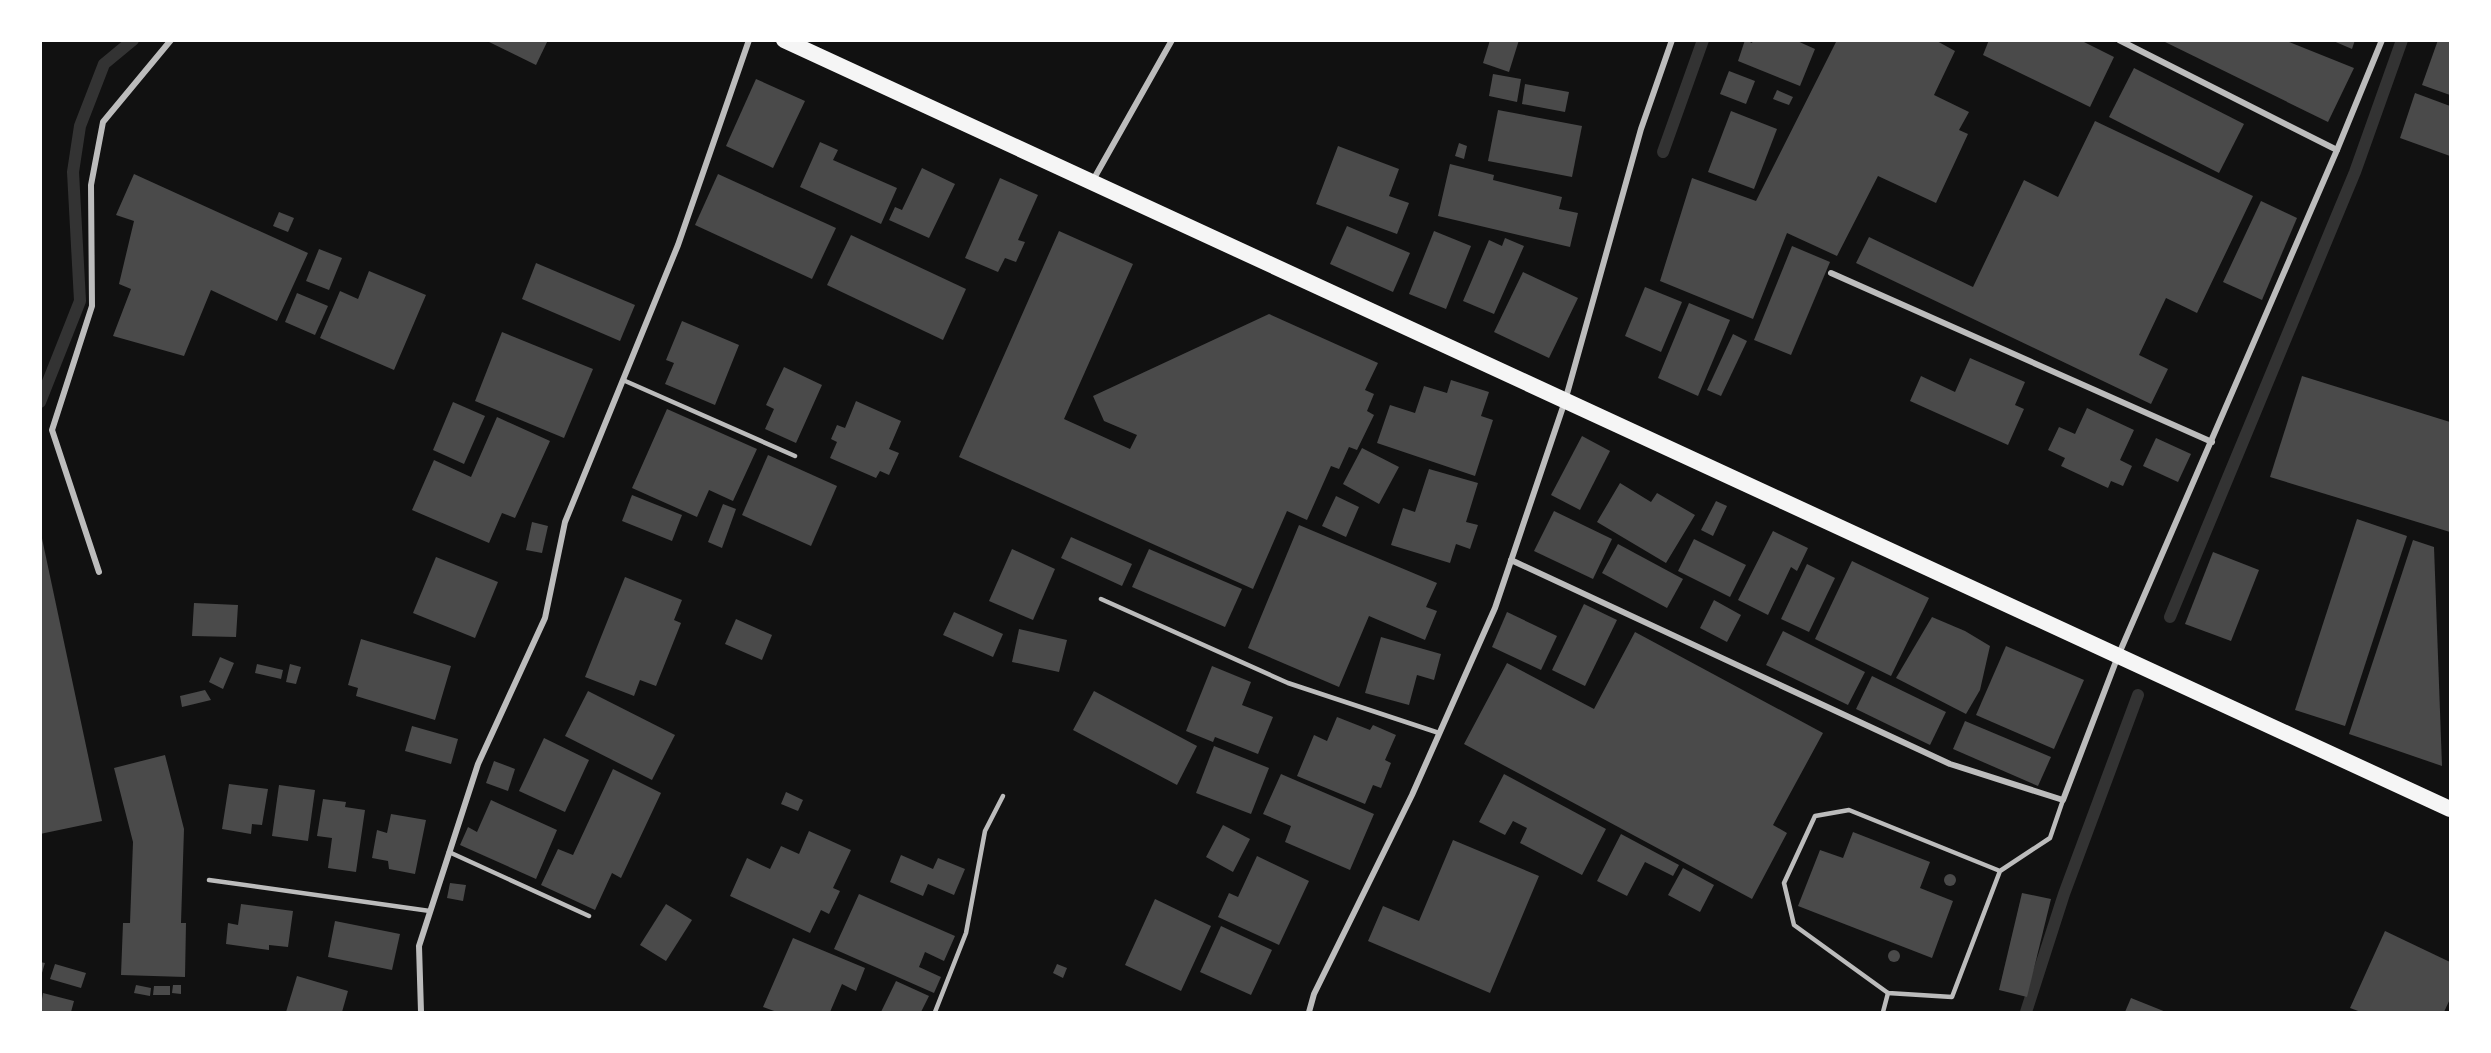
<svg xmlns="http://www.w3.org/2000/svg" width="2491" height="1053" font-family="'DejaVu Sans',sans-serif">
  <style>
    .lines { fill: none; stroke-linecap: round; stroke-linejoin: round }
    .stream { stroke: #333; stroke-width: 12 }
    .building { fill: #4a4a4a }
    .service { stroke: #bcbcbc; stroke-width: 4.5 }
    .minor { stroke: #bcbcbc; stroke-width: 6 }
    .trunk { stroke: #f5f5f5; stroke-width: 16 }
  </style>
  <rect width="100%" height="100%" fill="#111"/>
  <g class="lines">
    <!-- stream -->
    <g class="stream">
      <polyline points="1663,152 1703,40"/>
      <polyline points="40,402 80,301 73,172 80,126 104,64 133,40"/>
      <polyline points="2170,617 2355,172 2402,40"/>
      <polyline points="2026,1012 2064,894 2138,695"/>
    </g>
  </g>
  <!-- building -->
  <g class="building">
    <polygon points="485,40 548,40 536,65"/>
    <polygon points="1490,40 1519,40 1509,72 1483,63"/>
    <polygon points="1745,40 1752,43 1753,40 1795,40 1815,49 1800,86 1738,61"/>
    <polygon points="1837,40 1935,40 1955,51 1934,95 1969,112 1959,130 1968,134 1936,203 1878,176 1837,256 1787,233 1753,319 1660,281 1692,178 1756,201"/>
    <polygon points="1989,40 2080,40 2114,57 2090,107 1983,55"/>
    <polygon points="2161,40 2284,40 2354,68 2328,122"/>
    <polygon points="2331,40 2355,40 2352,49"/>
    <polygon points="2438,40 2450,40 2450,95 2422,85"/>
    <polygon points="2134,68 2244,124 2219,173 2109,117"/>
    <polygon points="1729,71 1755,81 1746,104 1720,94"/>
    <polygon points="1493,74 1521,79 1517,102 1489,96"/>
    <polygon points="756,79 805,101 773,168 726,146"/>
    <polygon points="1525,84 1569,92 1565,112 1522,104"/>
    <polygon points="1777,90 1793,97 1789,105 1773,99"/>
    <polygon points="2415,93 2450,106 2450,156 2400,138"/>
    <polygon points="1498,110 1582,126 1572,177 1488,161"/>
    <polygon points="1731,111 1777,129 1754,189 1708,172"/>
    <polygon points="2095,121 2253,196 2197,313 2166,298 2139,355 2168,369 2151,404 1856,263 1869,237 1973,287 2024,180 2058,197"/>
    <polygon points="820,142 838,150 833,160 897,188 881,224 800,187"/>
    <polygon points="1459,143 1467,146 1464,159 1455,156"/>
    <polygon points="1338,146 1399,169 1389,196 1409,203 1397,234 1316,204"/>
    <polygon points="1450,164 1494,175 1493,180 1562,197 1559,209 1578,213 1570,247 1438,216"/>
    <polygon points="922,168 955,184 929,238 889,220 895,207 902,210"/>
    <polygon points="134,174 308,253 277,321 211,290 184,356 113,336 131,289 119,284 134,221 116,215"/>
    <polygon points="718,174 836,228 812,279 695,225"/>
    <polygon points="1000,178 1038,195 1018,240 1025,242 1016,262 1005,258 998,272 965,258"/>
    <polygon points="2261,201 2297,218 2262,300 2223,282"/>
    <polygon points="279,212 294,218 288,232 273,226"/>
    <polygon points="1347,226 1410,253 1393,292 1330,264"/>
    <polygon points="1059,231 1133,264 1064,419 1130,449 1137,435 1104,421 1093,396 1269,314 1378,363 1365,390 1374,394 1367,411 1374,415 1357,450 1349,447 1339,469 1331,466 1307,520 1287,511 1253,589 959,457"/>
    <polygon points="1434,231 1471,246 1446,309 1409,294"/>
    <polygon points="851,235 966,289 943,340 827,285"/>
    <polygon points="1505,238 1524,246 1494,314 1463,301 1489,240 1502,246"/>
    <polygon points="1792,246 1830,262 1791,355 1754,340"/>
    <polygon points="319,249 342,258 329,290 306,281"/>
    <polygon points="536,263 635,305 620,341 522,299"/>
    <polygon points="369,271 426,295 394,370 320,338 340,291 358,299"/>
    <polygon points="1523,272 1578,298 1549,358 1494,332"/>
    <polygon points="1645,287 1682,302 1661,352 1625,336"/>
    <polygon points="297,293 328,306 315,335 285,322"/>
    <polygon points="1689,303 1730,320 1698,396 1658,378"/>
    <polygon points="682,321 739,345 715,405 665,384 674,363 666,360"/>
    <polygon points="502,332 593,369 564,438 475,401"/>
    <polygon points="1733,334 1747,341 1721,396 1707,390"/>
    <polygon points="1970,358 2025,382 2015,405 2024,409 2008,445 1910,401 1921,376 1955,392"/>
    <polygon points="784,367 822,385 796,443 765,429 774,409 766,405"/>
    <polygon points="2302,376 2450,422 2450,532 2270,477"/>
    <polygon points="1451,380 1489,392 1481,416 1493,420 1475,476 1377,443 1390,405 1415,413 1424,386 1447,393"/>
    <polygon points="856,401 901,421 889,449 899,453 889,475 880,471 876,478 830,458 837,442 831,439 837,425 845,428"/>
    <polygon points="453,402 485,416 464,464 433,450"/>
    <polygon points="2087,408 2134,430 2120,460 2132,466 2123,486 2111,481 2108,488 2061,466 2065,458 2048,450 2059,427 2075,434"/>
    <polygon points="667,409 757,449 733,501 709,490 697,517 632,488"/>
    <polygon points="497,417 550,441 515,518 502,513 489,543 412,510 434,460 471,477"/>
    <polygon points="1582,436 1610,451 1580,510 1551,495"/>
    <polygon points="2156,438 2191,454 2178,482 2143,466"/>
    <polygon points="1362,448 1399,467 1379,504 1343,484"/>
    <polygon points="768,455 837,486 811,546 742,515"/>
    <polygon points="1429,469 1478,483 1466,522 1478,525 1470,549 1456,544 1450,563 1391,545 1403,508 1415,512"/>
    <polygon points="1620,483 1651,502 1657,493 1695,515 1666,563 1597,522"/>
    <polygon points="632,495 682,515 672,541 622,521"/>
    <polygon points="1336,496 1359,507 1346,537 1322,526"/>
    <polygon points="1716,501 1727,506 1713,536 1701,530"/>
    <polygon points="723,504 736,509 722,548 708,542"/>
    <polygon points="1554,511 1612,539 1593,579 1534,551"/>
    <polygon points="2357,519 2407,536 2345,726 2295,710"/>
    <polygon points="532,522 548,526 542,553 526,550"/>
    <polygon points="1299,525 1437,583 1426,607 1437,611 1425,640 1369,616 1339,687 1248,648"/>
    <polygon points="40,529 102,821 40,834"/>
    <polygon points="1773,531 1808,548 1797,571 1791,567 1768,615 1738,600"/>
    <polygon points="1071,537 1132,564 1122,586 1061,558"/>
    <polygon points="1694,539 1746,565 1730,597 1678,571"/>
    <polygon points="2413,540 2434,547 2442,766 2349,734"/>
    <polygon points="1618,544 1683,579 1667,608 1602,573"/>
    <polygon points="1012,549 1055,569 1033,620 989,601"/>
    <polygon points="1149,549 1242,589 1225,627 1132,587"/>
    <polygon points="2213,552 2259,570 2231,641 2185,624"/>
    <polygon points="436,557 498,582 475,638 413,613"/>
    <polygon points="1852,561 1929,598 1891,676 1815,639"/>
    <polygon points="1807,564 1835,578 1809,632 1781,619"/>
    <polygon points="625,577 682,600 674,620 681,623 656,686 640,680 634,696 585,677"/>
    <polygon points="1714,600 1741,615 1727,642 1700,628"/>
    <polygon points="194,603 238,605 236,637 192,636"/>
    <polygon points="1584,604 1617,620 1585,686 1552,670"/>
    <polygon points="954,612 1003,634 993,657 943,635"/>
    <polygon points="1507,612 1557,636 1541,670 1492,647"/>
    <polygon points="1932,617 1965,631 1990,646 1980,690 1966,714 1896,678"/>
    <polygon points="736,619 772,635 762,660 725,644"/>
    <polygon points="1019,629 1067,640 1059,672 1012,662"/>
    <polygon points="1783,631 1865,672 1848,705 1766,665"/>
    <polygon points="1635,632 1823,733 1773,825 1787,833 1752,899 1464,744 1507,663 1594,709"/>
    <polygon points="1381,637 1441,654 1434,680 1417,675 1409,705 1365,693"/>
    <polygon points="361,639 451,666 435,720 356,696 358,688 348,685"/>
    <polygon points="2006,646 2084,680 2054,749 1976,715"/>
    <polygon points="220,657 234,663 223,689 209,682"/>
    <polygon points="257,664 283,670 281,679 255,673"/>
    <polygon points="290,664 301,667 296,684 286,682"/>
    <polygon points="1212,666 1251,682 1242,705 1273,717 1258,754 1215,737 1213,742 1186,731"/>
    <polygon points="1872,676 1946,712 1930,745 1856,709"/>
    <polygon points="205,690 211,700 182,707 180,696"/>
    <polygon points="588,691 675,735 652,780 565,736"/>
    <polygon points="1094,691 1197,746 1177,785 1073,730"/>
    <polygon points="1337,717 1370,730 1373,725 1396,735 1385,760 1391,763 1381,788 1373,785 1365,804 1297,776 1314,735 1327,741"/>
    <polygon points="1965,721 2051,757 2038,786 1953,749"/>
    <polygon points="412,726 458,739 451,764 405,751"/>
    <polygon points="544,738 589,760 565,812 519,791"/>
    <polygon points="1214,746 1269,768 1251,814 1196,793"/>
    <polygon points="165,755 184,829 181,923 186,923 185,977 121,975 123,923 130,923 133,842 114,768"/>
    <polygon points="494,761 515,769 508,791 486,783"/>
    <polygon points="613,769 661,793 621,878 612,873 595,910 541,885 558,849 573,855"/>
    <polygon points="1281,774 1374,814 1350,870 1285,842 1291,826 1263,814"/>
    <polygon points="1504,774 1606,829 1582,875 1520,843 1527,828 1513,821 1505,835 1479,822"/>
    <polygon points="229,784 268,789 262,825 252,824 251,834 222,829"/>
    <polygon points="279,785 315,790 308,841 272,836"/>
    <polygon points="786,792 803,800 798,811 781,804"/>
    <polygon points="323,799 346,802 345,807 365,810 356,872 328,868 332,838 317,836"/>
    <polygon points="491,800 557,830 536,879 460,845 468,827 477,832"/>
    <polygon points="391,814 426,820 415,874 389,869 388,861 372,858 377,830 387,833"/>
    <polygon points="1223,825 1250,839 1233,872 1206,857"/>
    <polygon points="809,831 851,850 833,888 840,891 829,914 821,910 810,933 730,896 747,858 770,869 781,846 799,854"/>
    <polygon points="1853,832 1930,862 1920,888 1953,901 1932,958 1798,906 1820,850 1843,858"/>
    <polygon points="1621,834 1679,865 1673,876 1645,862 1627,896 1597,881"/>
    <polygon points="1453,840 1539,876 1490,993 1368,941 1383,906 1419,921"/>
    <polygon points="901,855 933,869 938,858 965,869 954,895 928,884 923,896 890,882"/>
    <polygon points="1257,856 1309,881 1279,945 1218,917 1229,893 1238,897"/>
    <polygon points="1683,868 1714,885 1700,912 1668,895"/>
    <circle cx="1950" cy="880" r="6"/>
    <polygon points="450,883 466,885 463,901 447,898"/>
    <polygon points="2022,893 2051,899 2027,997 1999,990"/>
    <polygon points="859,894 955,936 944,961 925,952 919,967 941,977 934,993 834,949"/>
    <polygon points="1155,899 1211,926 1181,991 1125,965"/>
    <polygon points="241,904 293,911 288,947 269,945 269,950 226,944 228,923 238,925"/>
    <polygon points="666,904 692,920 666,961 640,945"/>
    <polygon points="335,921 400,934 392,970 328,957"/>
    <polygon points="1221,926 1272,950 1251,995 1200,972"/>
    <polygon points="2385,931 2450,962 2450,999 2444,1012 2361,1012 2350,1008"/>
    <polygon points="793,938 865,968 856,991 842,984 830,1012 777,1012 763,1007"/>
    <circle cx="1894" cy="956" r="6"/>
    <polygon points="40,962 45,963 41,976 40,976"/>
    <polygon points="55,964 86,973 81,988 50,979"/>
    <polygon points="1057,964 1067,968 1063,978 1053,973"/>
    <polygon points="297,976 348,991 342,1012 286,1012"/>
    <polygon points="896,981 929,996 921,1012 881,1012"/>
    <polygon points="136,985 151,988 150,996 134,993"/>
    <polygon points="173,985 181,985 181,994 172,993"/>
    <polygon points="154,986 170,986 170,995 153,995"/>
    <polygon points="43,993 74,1001 71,1012 40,1012"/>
    <polygon points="2131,998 2166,1012 2125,1012"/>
  </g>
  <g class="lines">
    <!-- service -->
    <g class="service">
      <polyline points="623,380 795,456"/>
      <polyline points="1101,599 1288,683 1439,733"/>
      <polyline points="449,852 589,916"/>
      <polyline points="2000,871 1952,997 1888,993 1794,925 1784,883 1815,816 1849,810 2000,871 2050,838 2063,800"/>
      <polyline points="209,880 430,911"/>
      <polyline points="935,1012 966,933 985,831 1003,796"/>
      <polyline points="1883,1012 1888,993"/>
    </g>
    <!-- minor -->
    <g class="minor">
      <polyline points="2119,40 2337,150"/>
      <polyline points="1092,182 1172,40"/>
      <polyline points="1831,273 2212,442"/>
      <polyline points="1511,560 1950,764 2063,800 2118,656 2337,150 2382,40"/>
      <polyline points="99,572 52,430 92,306 91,185 103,122 171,40"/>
      <polyline points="421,1012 419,946 478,764 545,618 565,522 678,245 749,40"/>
      <polyline points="1309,1012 1314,994 1412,795 1495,608 1565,401 1641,129 1672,40"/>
    </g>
    <!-- trunk -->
    <polyline class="trunk" points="784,40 2450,809"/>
  </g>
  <!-- border -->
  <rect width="2491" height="1053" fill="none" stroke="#ffffff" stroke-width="84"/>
</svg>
